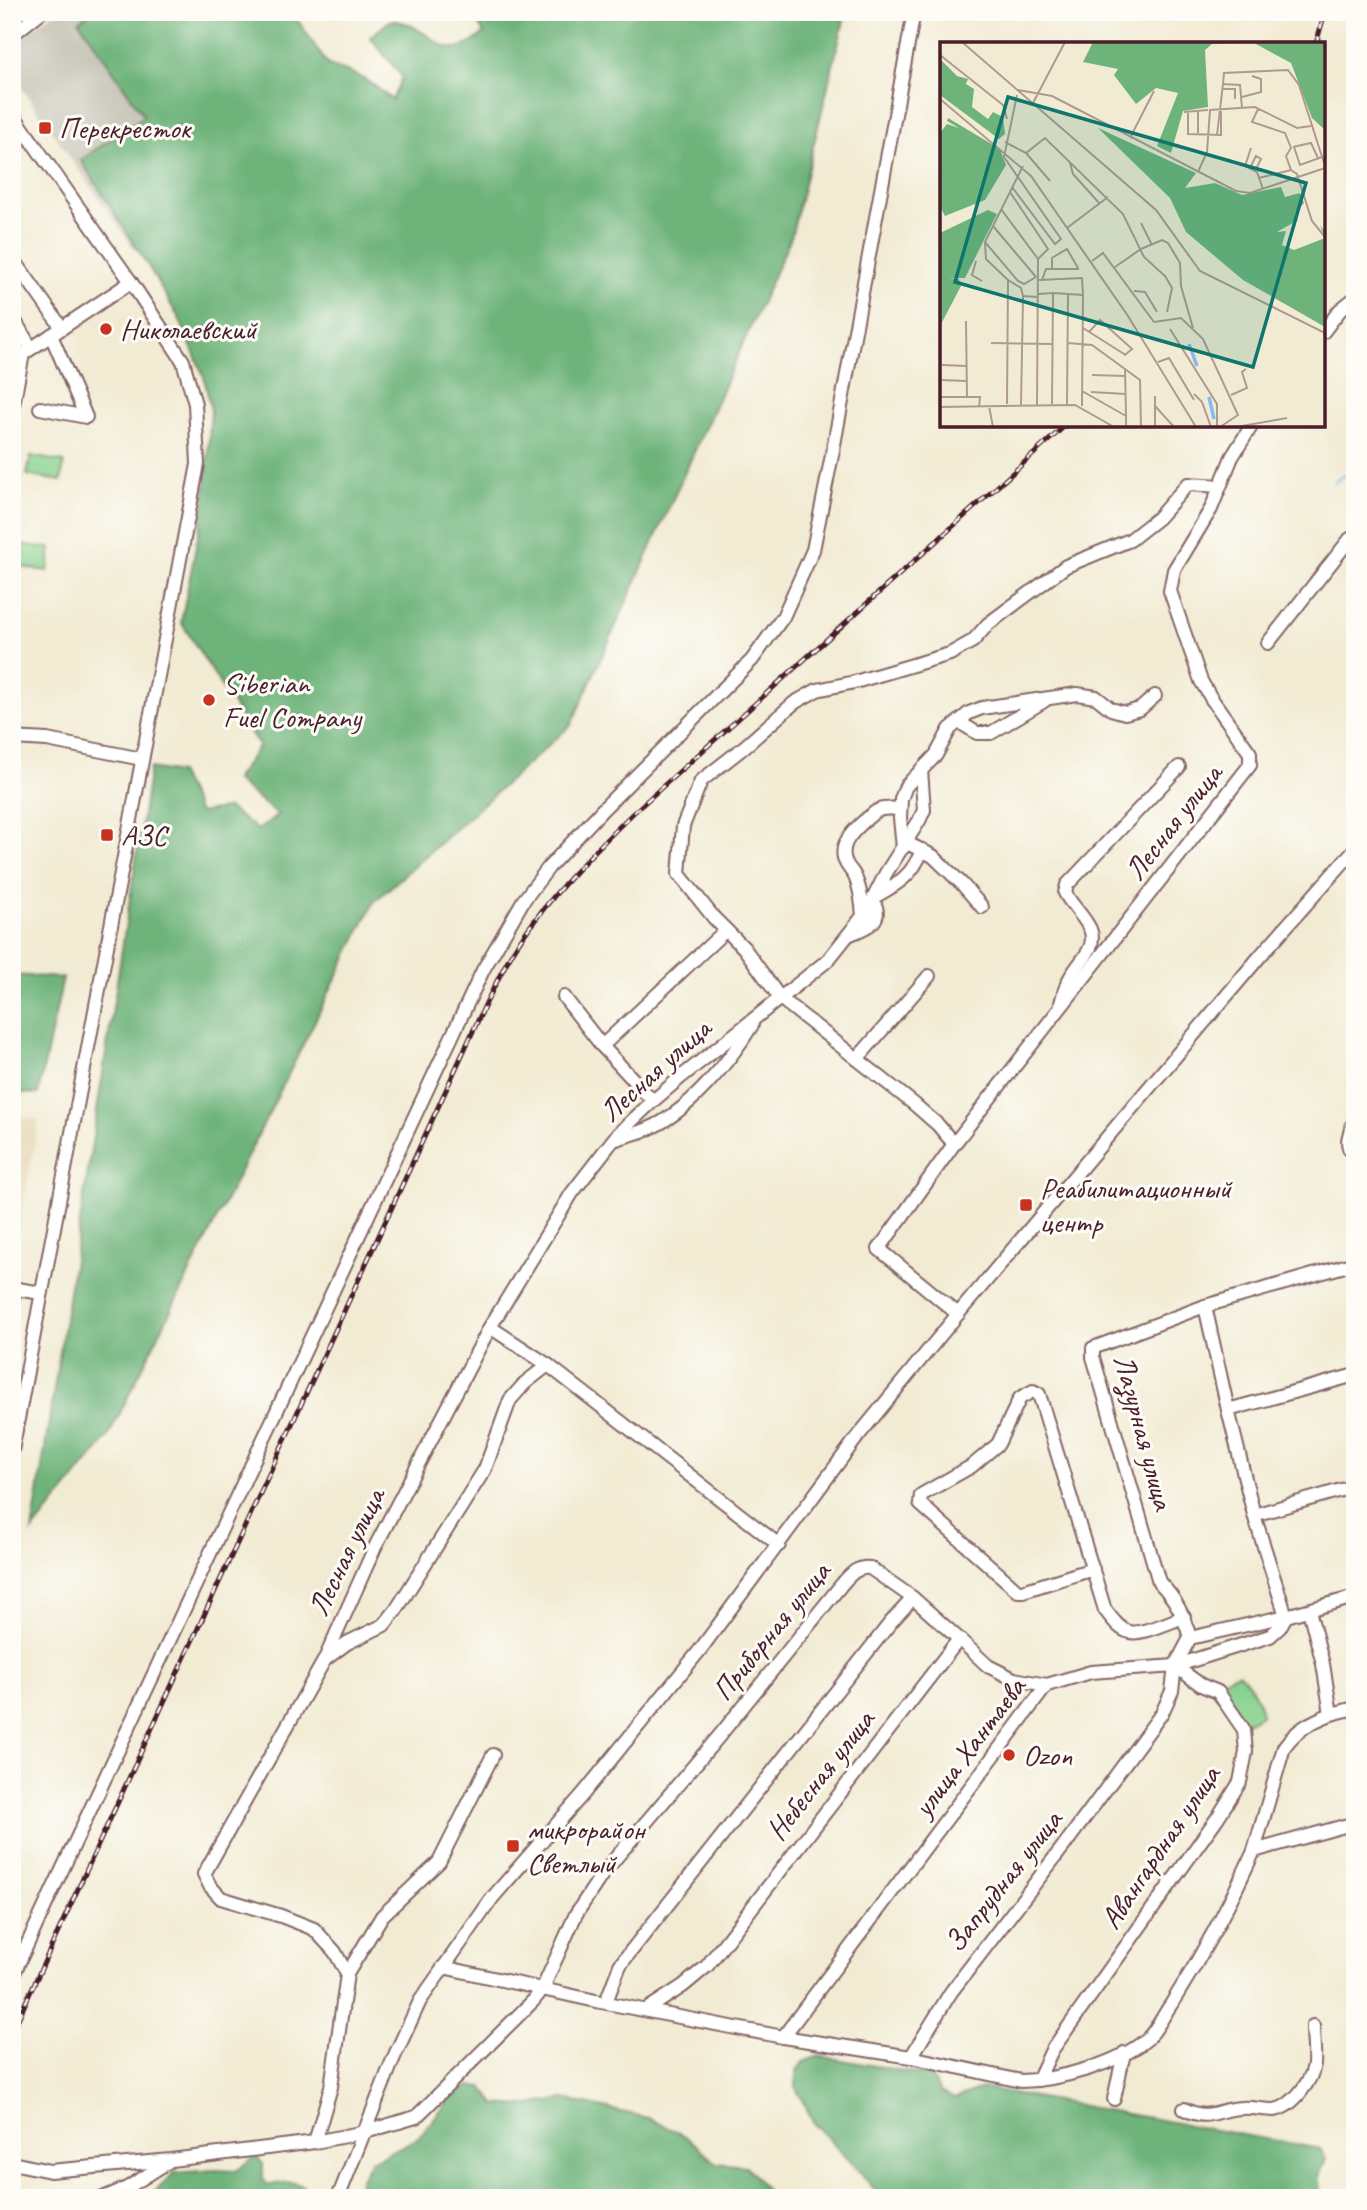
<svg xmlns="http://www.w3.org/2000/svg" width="1367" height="2210" font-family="Caveat,sans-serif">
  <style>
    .built { fill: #e7daba }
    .industrial { fill: #c8c4b8 }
    .green { fill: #89d28f; stroke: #6a785d; stroke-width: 2 }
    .forest { fill: #6eb47a; stroke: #5c6a52; stroke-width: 2 }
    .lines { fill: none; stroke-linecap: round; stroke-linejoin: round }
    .stream { stroke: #84bbf4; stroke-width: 2.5 }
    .minor-casing { stroke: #856666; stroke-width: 16 }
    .minor { stroke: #fff; stroke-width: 12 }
    .rail-casing { stroke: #4a1f2b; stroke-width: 5 }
    .rail { stroke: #fdfcf7; stroke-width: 2.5; stroke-dasharray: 8; stroke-linecap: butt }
    .poi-dot { fill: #c8321e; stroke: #fdfcf7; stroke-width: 2.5 }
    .labels { text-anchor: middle; stroke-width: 6; stroke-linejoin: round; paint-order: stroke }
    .poi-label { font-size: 30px; fill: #4a1f2b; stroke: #fdfcf7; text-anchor: start }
    .street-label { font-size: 30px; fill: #4a1f2b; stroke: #fdfcf7 }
    .inset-river { fill: none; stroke: #84bbf4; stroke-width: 3.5 }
    .inset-road { fill: none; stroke: #af9990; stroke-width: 2 }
    .view { fill: #0f766e; fill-opacity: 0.15; stroke: #0f766e; stroke-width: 3.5 }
    .inset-edge { fill: none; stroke: #4a1f2b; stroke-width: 3.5 }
  </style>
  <rect width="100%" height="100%" fill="#fdfcf7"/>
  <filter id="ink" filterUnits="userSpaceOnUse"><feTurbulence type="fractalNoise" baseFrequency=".0143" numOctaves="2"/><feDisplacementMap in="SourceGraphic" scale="14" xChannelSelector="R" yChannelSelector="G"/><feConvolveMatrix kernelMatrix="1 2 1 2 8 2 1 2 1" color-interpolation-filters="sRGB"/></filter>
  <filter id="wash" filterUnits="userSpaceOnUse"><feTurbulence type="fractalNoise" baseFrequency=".00686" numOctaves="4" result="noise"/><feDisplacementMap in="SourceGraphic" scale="28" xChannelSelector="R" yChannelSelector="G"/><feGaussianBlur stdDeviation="1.57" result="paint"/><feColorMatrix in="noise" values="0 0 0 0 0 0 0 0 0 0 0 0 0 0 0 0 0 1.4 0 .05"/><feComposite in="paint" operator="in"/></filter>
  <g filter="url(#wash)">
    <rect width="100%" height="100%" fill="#f2ebd3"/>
    <!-- built -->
    <polygon class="built" points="12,1115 39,1120 19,1229 12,1228"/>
    <!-- industrial -->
    <polygon class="industrial" points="55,12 195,12 203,294 135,250 12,74 12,44"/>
    <!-- green -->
    <g class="green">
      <polygon points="31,456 64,462 61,481 27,475"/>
      <polygon points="17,544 51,548 48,571 14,566"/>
      <path d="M1238 1673C1248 1679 1262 1703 1261 1715L1249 1722 1242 1721 1222 1686 1224 1679Z"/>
    </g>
    <!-- forest -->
    <g class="forest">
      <path d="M90 12H292L328 65C357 73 369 80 392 100L402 77 370 37 391 20C397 21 403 22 408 24 440 39 448 65 484 33L471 12H846L791 237 571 725 374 902 108 1437 32 1532 150 768 179 773 199 813 228 808 258 830 278 815 235 780 259 746 181 622 204 506 211 411 204 377 180 320 147 264 81 160 144 116 79 21Z"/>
      <polygon points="12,975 63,978 38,1094 12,1093"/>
      <polygon points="819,2056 931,2076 940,2092 954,2099 984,2088 1320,2149 1326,2159 1319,2176 1319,2198 882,2198 849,2160 815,2125 796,2088 796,2072 803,2062"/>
      <polygon points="469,2086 483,2087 495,2104 522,2106 564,2099 648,2118 687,2137 716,2163 746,2166 773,2198 354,2198 361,2179 371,2161 417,2139 451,2098"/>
      <polygon points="255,2156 263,2164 263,2178 268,2185 291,2182 304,2186 307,2198 149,2198 174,2173 215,2170 236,2171"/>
    </g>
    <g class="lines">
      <!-- stream -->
      <polyline class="stream" points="1334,482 1355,468"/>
    </g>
  </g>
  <g filter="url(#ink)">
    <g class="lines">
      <defs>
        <g id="minor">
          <polyline points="12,35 41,12"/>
          <polyline points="12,113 131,282 183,361 195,404 198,464 12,1451"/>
          <polyline points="12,257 62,328"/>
          <polyline points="12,316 31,348"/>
          <polyline points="1323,332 1340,310 1355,298"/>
          <polyline points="40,408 86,417 51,335"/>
          <polyline points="12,410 23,354 131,282"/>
          <polyline points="1268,643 1350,539 1355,537"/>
          <polyline points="959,722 977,733 991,733 1044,701"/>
          <polyline points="12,738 47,740 142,759"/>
          <polyline points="907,843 933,856 962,884 982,907"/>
          <polyline points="903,848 900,818 901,799 906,786 936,755 950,729 969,713 982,708 1077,694 1096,697 1111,709 1125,713 1140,709 1155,696"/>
          <path d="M876 896C898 884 913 875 922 850"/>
          <path d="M863 916C862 903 861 891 856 879 854 873 850 870 847 865 837 848 850 834 862 823 877 809 880 807 900 809"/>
          <path d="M848 935C866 928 885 922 873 900"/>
          <polyline points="564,997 602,1046 653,1101"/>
          <path d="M1061 1003C1063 996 1065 988 1068 982 1075 964 1099 950 1090 929 1084 916 1072 906 1065 893L1067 885 1179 767"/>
          <polyline points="602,1046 726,930"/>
          <polyline points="857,1059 929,976"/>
          <path d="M1355 1120C1349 1134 1343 1145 1355 1157"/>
          <path d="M617 1139C627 1135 638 1133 648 1129 689 1112 729 1062 752 1025"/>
          <polyline points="954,1144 938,1125 914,1104 780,998 744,948 714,918 679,874 683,826 701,781 743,748 794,703 817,690 855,682 950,654 973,641 988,624 1066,566 1130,540 1158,518 1188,484 1220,486"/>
          <polyline points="12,1288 41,1293"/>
          <polyline points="958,1314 879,1249 954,1144 1250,765 1250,753 1211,698 1201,681 1170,591 1174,570 1211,509 1232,457 1252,425"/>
          <polyline points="490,1327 548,1365 779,1545"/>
          <polyline points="1228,1410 1205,1306 1355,1263"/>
          <polyline points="1254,1515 1228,1410 1355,1375"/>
          <path d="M1093 1569 1023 1591H1018L920 1504 921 1495 972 1466 998 1444 1020 1398 1033 1391 1039 1394 1105 1610C1112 1618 1119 1630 1130 1632 1143 1635 1171 1621 1184 1617"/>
          <polyline points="913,1598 959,1639"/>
          <polyline points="1309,1610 1323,1664 1331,1714 1355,1708"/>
          <polyline points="1286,1616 1254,1515 1355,1486"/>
          <path d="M1190 1638C1184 1616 1176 1599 1159 1582L1093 1357V1348L1205 1306"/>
          <polyline points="327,1658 347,1643 384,1625 396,1610 485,1469 510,1400 525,1383 548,1365"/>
          <path d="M1331 1714C1311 1722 1297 1729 1284 1747L1254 1851 1355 1823"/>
          <path d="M443 1967 596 2001 783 2037 911 2057 1021 2081C1059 2080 1118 2064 1147 2039 1157 2030 1164 2014 1172 2003 1203 1954 1230 1904 1254 1851"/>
          <polyline points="347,1974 382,1916 439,1862 493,1755"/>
          <polyline points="12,1977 483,970 523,901 549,867 603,809 752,660 783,617 813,550 833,450 914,12"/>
          <polyline points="646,2010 683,1986 707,1966 959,1639 988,1666 1014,1679 1047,1685"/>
          <polyline points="783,2037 1047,1685 1091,1672 1175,1666 1270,1636 1280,1627 1286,1616"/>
          <polyline points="911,2057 951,1992 1066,1843 1162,1713 1172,1691 1175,1666 1190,1638 1286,1616 1355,1597"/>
          <polyline points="1038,2080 1052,2050 1218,1817 1240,1782 1246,1752 1244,1730 1218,1692 1201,1685 1175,1666"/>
          <polyline points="1114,2099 1124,2053"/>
          <path d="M1184 2109C1210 2122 1216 2109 1241 2108 1252 2107 1263 2110 1274 2110 1292 2108 1312 2081 1314 2064 1315 2052 1313 2038 1313 2026"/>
          <polyline points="315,2142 331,2087 347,1974 335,1952 314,1929 281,1916 221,1898 210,1886 204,1874 325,1659 375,1547 490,1327 572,1193 617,1135 653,1101 681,1077 828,960 867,911 886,873 919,821 924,810 921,770"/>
          <path d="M12 2163 50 2171 171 2160 315 2142 365 2132 416 2117 533 2001 542 1990 576 1914 603 1873 720 1735 842 1584C850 1575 857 1566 870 1568L913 1598 891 1622 620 1965 606 2002"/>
          <polyline points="103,2198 127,2188 168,2162"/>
          <polyline points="338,2198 394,2057 420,2001 493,1897 583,1794 700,1650 858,1436 958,1314 1261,955 1355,849"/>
        </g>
      </defs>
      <!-- minor casing -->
      <use href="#minor" class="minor-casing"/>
      <!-- minor -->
      <use href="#minor" class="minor"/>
      <defs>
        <g id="rail">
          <polyline points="1316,44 1325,12"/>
          <path d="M12 2032 486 1003C496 984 505 963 517 945 550 896 590 855 632 814L1066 425"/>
        </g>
      </defs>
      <!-- rail casing -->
      <use href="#rail" class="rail-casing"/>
      <!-- rail -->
      <use href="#rail" class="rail"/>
    </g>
  </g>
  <!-- markers -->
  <g class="poi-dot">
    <rect x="38" y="121" width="14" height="14" rx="3.5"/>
    <circle cx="106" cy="329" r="7"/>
    <circle cx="209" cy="700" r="7"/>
    <rect x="100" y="828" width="14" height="14" rx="3.5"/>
    <rect x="1019" y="1198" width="14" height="14" rx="3.5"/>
    <circle cx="1009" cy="1755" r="7"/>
    <rect x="506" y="1839" width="14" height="14" rx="3.5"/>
  </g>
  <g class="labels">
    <!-- poi labels -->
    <g class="poi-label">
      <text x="59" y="138">Перекресток</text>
      <text x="120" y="339">Николаевский</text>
      <text x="223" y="693">Siberian<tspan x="223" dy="34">Fuel Company</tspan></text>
      <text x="121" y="845">АЗС</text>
      <text x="1040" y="1198">Реабилитационный<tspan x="1040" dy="34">центр</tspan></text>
      <text x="1023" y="1765">Ozon</text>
      <text x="527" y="1839">микрорайон<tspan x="527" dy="34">Светлый</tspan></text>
    </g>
    <!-- street labels -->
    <g class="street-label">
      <text transform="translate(1173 822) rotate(-52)" y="10">Лесная улица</text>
      <text transform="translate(655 1070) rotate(-42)" y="10">Лесная улица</text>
      <text transform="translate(1144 1432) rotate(75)" y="10">Лазурная улица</text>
      <text transform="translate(346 1552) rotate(-64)" y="10">Лесная улица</text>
      <text transform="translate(771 1631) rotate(-51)" y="10">Приборная улица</text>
      <text transform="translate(969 1747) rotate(-53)" y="10">улица Хантаева</text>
      <text transform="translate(820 1775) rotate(-52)" y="10">Небесная улица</text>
      <text transform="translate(1160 1847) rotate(-56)" y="10">Авангардная улица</text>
      <text transform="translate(1003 1881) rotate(-52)" y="10">Запрудная улица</text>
    </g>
  </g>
  <!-- overview -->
  <g transform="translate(940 42)">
    <rect width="385" height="385" fill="#f2ebd3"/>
    <path d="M153 0H385V88L372 76 351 21 314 1 272 2 265 8 268 65 243 69 231 111 217 104 238 51 216 46 196 62 174 33 178 27 143 20ZM0 17 17 34 28 37 26 42 34 47 32 65 48 77 53 70 63 75 65 92 59 97 0 53ZM8 76 60 107 66 123 45 158 5 174 0 165V91L7 82 19 86 7 79ZM158 86 256 131 245 146 275 141 302 153 341 145 345 155 360 151 364 161 355 172 358 178 337 190 346 189 342 203 354 208 385 196 380 183 385 190V285L303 238 246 190 230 156ZM48 168 57 172 25 236H9L19 237 21 244 0 284V191Z" fill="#6eb47a"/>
    <path class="inset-river" d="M249 302 257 324M269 355 274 377"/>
    <path class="inset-road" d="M22 0 216 168 260 229 385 291M0 13 63 63 67 77M283 42 284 31 348 28 359 43 385 124M283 47H295V57M78 48 112 54 296 149 310 151 385 126M302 55 321 50V37L312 34M0 57 91 134 188 274 256 385M93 61 125 0M318 67 312 80 345 91 351 106 346 114 351 128 357 132 372 179 385 195M244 70 268 68M248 70V92L281 93V67M258 91V69M277 93 283 42 300 43 302 66M190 96 214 49M65 100 86 111 105 96 183 172 204 215 226 235M353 105 371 101 378 116M354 105 360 123 382 115M311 106 305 124 317 130 323 147M86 111 110 139M130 121 133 132 160 162M310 126 316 114 321 117 315 129M258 130 267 110 270 68 315 65 357 86 371 84M319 136 351 128M72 145 115 202 121 197 64 115 77 53M70 150 108 207 98 217M61 167 98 217 97 363M201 181 212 203M53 184 96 235M127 186 168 155M45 200 78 239 84 242 96 235M36 219 32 233 42 239M152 219 163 211 214 280 241 276 263 297 298 373 280 385M175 225 201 207 222 198 228 201 240 221 241 244 253 286M225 234 232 246 227 270M68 238 46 217 45 200 83 124M99 238 142 236 143 253M102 238 106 227H138V226L127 207 112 216V227M194 249 205 250 217 270M113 251 128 252 127 363M98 252 113 251 112 362M128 252 143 253 142 364M26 279 27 355M143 286 184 312 185 313 192 307 160 278 149 290M230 287 277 362V385M51 301 113 302M128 301 152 303 200 338 201 385M218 320 229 316 254 358M2 323 27 324M185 326 186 374M152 333 185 334M0 338 27 339M142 349 186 374V385M151 350 186 352M254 352 262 360 271 385M291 353 307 346 302 330 306 327M215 354V385M0 355H40L39 366M67 362 68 238 81 246 83 254M81 363 83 254 98 255M49 364 53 385M215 364 234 385M0 365 135 363 174 385M296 385 347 376"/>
    <path class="view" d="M68 55 366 141 313 325 15 240Z"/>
    <rect width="385" height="385" class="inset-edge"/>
  </g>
  <!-- margin -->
  <rect width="1367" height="2210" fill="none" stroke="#fdfcf7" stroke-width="42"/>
</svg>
